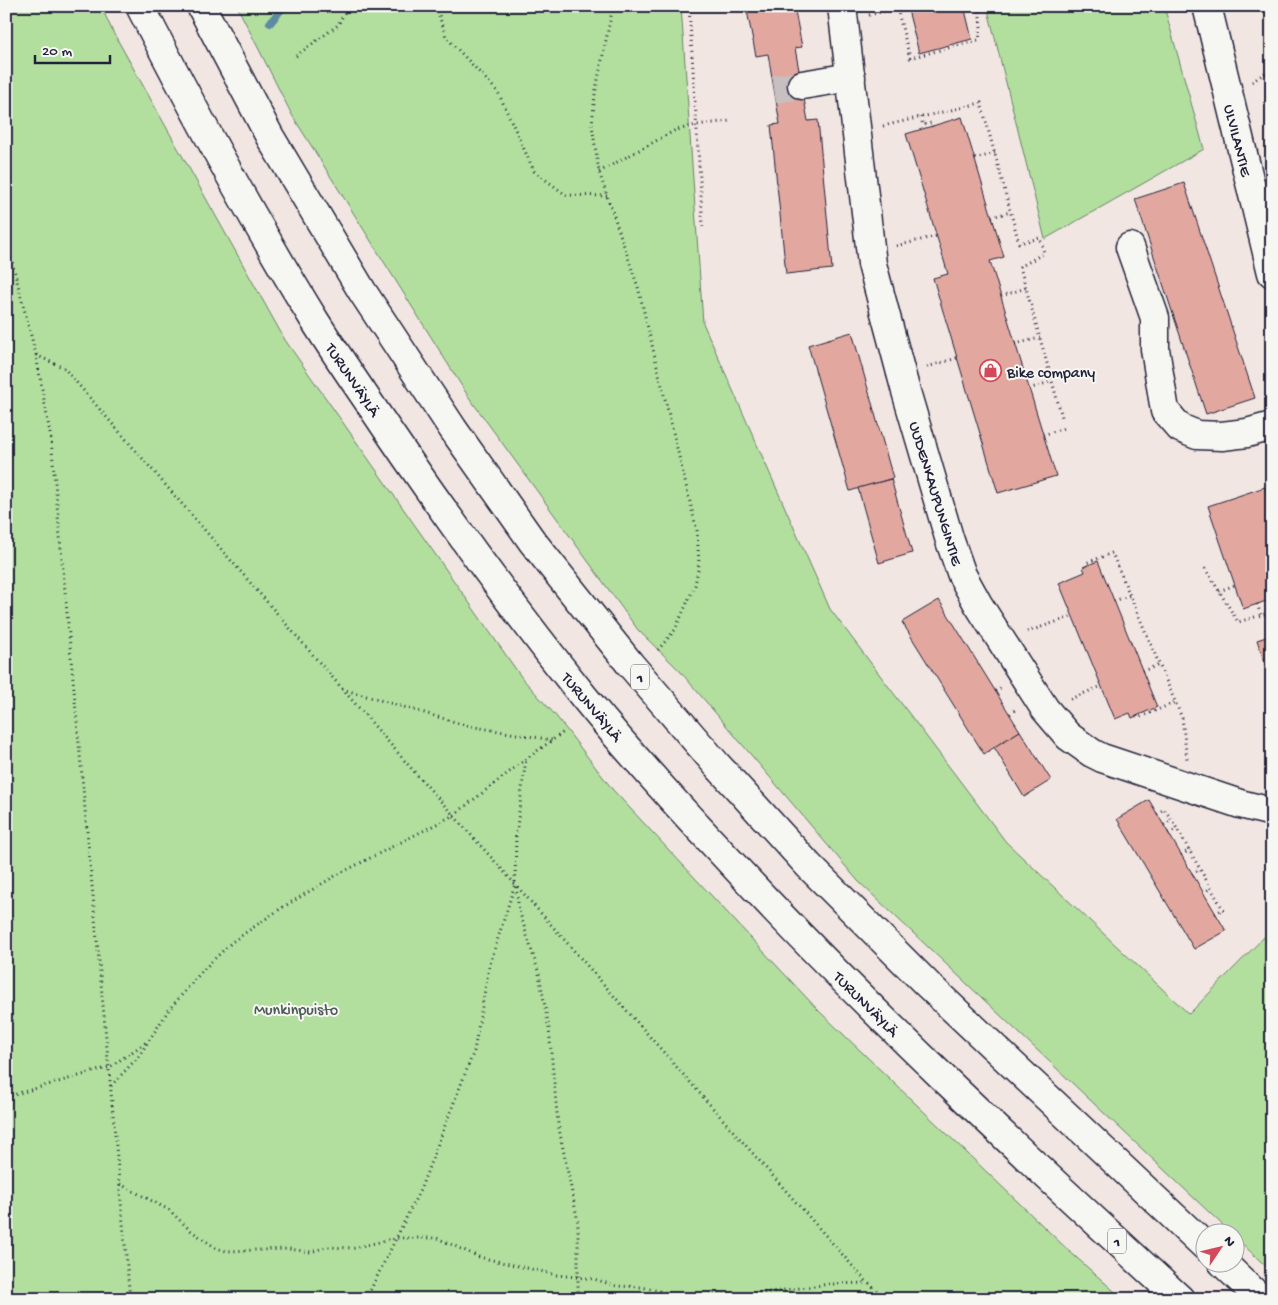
<svg xmlns="http://www.w3.org/2000/svg" width="1278" height="1305" font-family="'Gochi Hand',sans-serif">
  <style>
    .green { fill: #b2df9e; stroke: #6a806c }
    .lines { fill: none; stroke-linecap: round; stroke-linejoin: round }
    .stream { stroke: #5d8ba1; stroke-width: 8 }
    .building { fill: #e2a8a0; stroke: #22223b }
    .minor-tunnel { stroke: #c8bfc1; stroke-width: 28; stroke-dasharray: 28 14; stroke-linecap: butt }
    .minor-casing { stroke: #22223b; stroke-width: 31 }
    .highway-casing { stroke: #22223b; stroke-width: 31 }
    .path { stroke: #22223b; stroke-width: 3; stroke-dasharray: 1 4; stroke-linecap: butt }
    .minor { stroke: #f6f6f2; stroke-width: 28 }
    .highway { stroke: #f6f6f2; stroke-width: 28 }
    .labels { text-anchor: middle; stroke-width: 4; stroke-linejoin: round; paint-order: stroke }
    .shield { fill: #f6f6f2; stroke: #626272; stroke-width: 1 }
    .shield-label { font-size: 15px; font-weight: bold; fill: #22223b }
    .street-label { font-size: 16px; fill: #22223b; stroke: #f6f6f2 }
    .poi-label { font-size: 16px; fill: #22223b; stroke: #f6f6f2; text-anchor: start }
    .park-label { font-size: 16px; fill: #4d5b59; stroke: #f6f6f2 }
  </style>
  <rect width="100%" height="100%" fill="#f2e6e2"/>
  <filter id="ink" filterUnits="userSpaceOnUse"><feTurbulence type="fractalNoise" baseFrequency=".02" numOctaves="2"/><feDisplacementMap in="SourceGraphic" scale="10" xChannelSelector="R" yChannelSelector="G"/><feConvolveMatrix kernelMatrix="1 2 1 2 8 2 1 2 1" color-interpolation-filters="sRGB"/></filter>
  <g filter="url(#ink)">
    <!-- green -->
    <g class="green">
      <polygon points="6,6 101,6 112,30 285,340 522,678 556,716 613,790 818,1010 1068,1250 1123,1299 6,1299"/>
      <polygon points="237,6 681,6 703,323 830,609 1006,842 1189,1014 1272,929 1272,1272 1236,1238 1236,1232 1230,1232 858,881 679,670 638,630 468,396 292,115"/>
      <polygon points="987,6 1164,6 1204,149 1045,239"/>
    </g>
    <g class="lines">
      <!-- stream -->
      <polyline class="stream" points="270,23 284,6"/>
    </g>
    <!-- building -->
    <g class="building">
      <polygon points="746,6 794,6 802,47 795,48 808,121 818,120 832,269 786,274 771,125 780,124 768,54 756,56"/>
      <polygon points="907,6 964,6 972,39 919,53"/>
      <polygon points="962,117 1004,257 990,261 1056,476 998,493 933,278 948,274 906,134"/>
      <polygon points="1184,183 1255,398 1206,414 1135,199"/>
      <polygon points="852,332 893,478 850,491 808,345"/>
      <polygon points="891,479 912,553 879,563 858,488"/>
      <polygon points="1265,487 1272,507 1272,599 1243,609 1208,506"/>
      <polygon points="1098,561 1157,707 1132,718 1130,713 1115,719 1059,583 1085,572 1083,567"/>
      <polygon points="939,600 1020,731 984,754 902,622"/>
      <polygon points="1272,635 1272,684 1257,640"/>
      <polygon points="1020,731 1051,780 1024,797 994,747"/>
      <polygon points="1149,800 1226,931 1194,949 1117,819"/>
    </g>
    <g class="lines">
      <!-- minor-tunnel -->
      <polyline class="minor-tunnel" points="774,89 802,85"/>
      <defs>
        <g id="minor">
          <polyline points="842,6 872,264 905,388 950,541 962,575 978,604 1045,709 1068,736 1092,753 1102,758 1240,804 1272,812"/>
          <polyline points="1207,6 1272,273"/>
          <polyline points="802,85 851,77"/>
          <polyline points="1130,247 1155,318 1155,349 1165,411 1180,428 1197,435 1222,436 1247,433 1272,426"/>
        </g>
        <g id="highway">
          <path d="M140 6C195 113 252 219 315 321 332 348 349 373 366 398 435 501 507 601 584 697 628 751 675 803 723 854 867 1010 1023 1155 1180 1299"/>
          <polyline points="201,6 270,137 362,291 453,429 532,541 630,664 717,765 809,866 927,984 1206,1247"/>
          <polyline points="1222,1262 1261,1299"/>
        </g>
      </defs>
      <!-- minor casing -->
      <use href="#minor" class="minor-casing"/>
      <!-- highway casing -->
      <use href="#highway" class="highway-casing"/>
      <!-- path -->
      <g class="path">
        <polyline points="436,6 446,37 498,92 534,171 566,195 607,196"/>
        <polyline points="613,6 595,94 592,125 599,172 638,287 697,531 699,564 695,585 675,630 657,651"/>
        <polyline points="689,6 703,227"/>
        <polyline points="869,15 897,8 910,58 979,40 981,27 979,6"/>
        <polyline points="296,56 338,25 348,6"/>
        <polyline points="1252,82 1272,68"/>
        <polyline points="921,117 923,125 931,123 932,127"/>
        <polyline points="883,126 981,103 1019,243 1040,238 1044,253 1020,267 1062,417"/>
        <polyline points="975,159 995,153"/>
        <polyline points="599,172 674,131 696,125 730,121"/>
        <polyline points="992,217 1010,212"/>
        <polyline points="6,238 36,355 51,439 130,1299"/>
        <polyline points="896,246 937,236"/>
        <polyline points="1001,296 1026,288"/>
        <polyline points="1015,344 1040,338"/>
        <polyline points="36,355 64,368 411,768 515,884 863,1278 878,1292 919,1299"/>
        <polyline points="927,367 957,358"/>
        <polyline points="1029,389 1052,381"/>
        <polyline points="1043,435 1064,428"/>
        <polyline points="1087,566 1086,563 1112,553 1182,718 1187,759"/>
        <polyline points="1205,568 1238,622 1272,612"/>
        <polyline points="1219,591 1235,585"/>
        <polyline points="1269,600 1272,608"/>
        <polyline points="1114,601 1131,595"/>
        <polyline points="1257,604 1261,615"/>
        <polyline points="1027,632 1073,616"/>
        <polyline points="1142,671 1160,665"/>
        <polyline points="342,689 469,726 552,740"/>
        <polyline points="995,691 1002,687"/>
        <polyline points="1070,699 1102,686"/>
        <polyline points="1010,714 1016,709"/>
        <polyline points="1137,716 1138,718 1176,702"/>
        <polyline points="1157,814 1164,809 1172,820 1224,911"/>
        <polyline points="1164,825 1172,820"/>
        <polyline points="1168,833 1177,829"/>
        <polyline points="1181,855 1190,850"/>
        <polyline points="1192,874 1200,869"/>
        <polyline points="516,887 519,910 539,974 549,1029 558,1124 578,1222 578,1299"/>
        <polyline points="1203,893 1211,888"/>
        <polyline points="1215,914 1223,909"/>
        <polyline points="111,1086 139,1056 168,1011 203,970 232,942 280,909 335,876 454,815 526,759 565,731"/>
        <polyline points="6,1097 110,1067 148,1041"/>
        <polyline points="120,1184 169,1210 190,1230 216,1248 226,1251 289,1249 311,1252 326,1247 354,1248 396,1238 437,1238 479,1257 557,1275 594,1279 616,1286 641,1287 682,1296 762,1293 830,1284 868,1283"/>
        <polyline points="366,1299 420,1190 474,1051 489,967 515,884 516,834 526,759"/>
        <polyline points="877,1299 878,1292"/>
      </g>
      <!-- minor -->
      <use href="#minor" class="minor"/>
      <!-- highway -->
      <use href="#highway" class="highway"/>
    </g>
  </g>
  <!-- icons -->
  <defs>
    <symbol id="shop-ring" viewBox="-11 -11 22 22"><circle r="9.5" fill="#f6f6f2" stroke="#d1495b" stroke-width="1.5"/><path d="M-5-2.5h2.3a2.7 3.5 0 0 1 5.4 0H5L5.5 6h-11ZM-1.5-2.5h3a1.5 2.3 0 0 0-3 0Z" fill="#d1495b"/></symbol>
  </defs>
  <g fill-rule="evenodd">
    <use href="#shop-ring" x="978" y="358" width="25" height="25"/>
  </g>
  <g class="labels">
    <!-- shield labels -->
    <g class="shield">
      <rect x="631" y="664.5" width="18" height="25" rx="4"/>
      <rect x="1108" y="1228.5" width="18" height="25" rx="4"/>
    </g>
    <g class="shield-label">
      <text x="640" y="682">1</text>
      <text x="1117" y="1246">1</text>
    </g>
    <!-- street labels -->
    <g class="street-label">
      <text transform="translate(1239 140) rotate(76)" y="6">ULVILANTIE</text>
      <text transform="translate(354 379) rotate(56)" y="6">TURUNVÄYLÄ</text>
      <text transform="translate(937 493) rotate(73)" y="6">UUDENKAUPUNGINTIE</text>
      <text transform="translate(593 706) rotate(50)" y="6">TURUNVÄYLÄ</text>
      <text transform="translate(867 1003) rotate(45)" y="6">TURUNVÄYLÄ</text>
    </g>
    <!-- poi labels -->
    <g class="poi-label">
      <text x="1007" y="377">Bike company</text>
    </g>
    <!-- park labels -->
    <g class="park-label">
      <text x="296" y="1014">Munkinpuisto</text>
    </g>
  </g>
  <!-- margin -->
  <rect width="1278" height="1305" fill="none" stroke="#f6f6f2" stroke-width="25"/>
  <rect x="12" y="12" width="1253" height="1280" fill="none" stroke="#22223b" stroke-width="2" filter="url(#ink)"/>
  <!-- north arrow -->
  <g transform="translate(1220 1248) rotate(55)"><circle r="24" fill="#f6f6f2" stroke="#a1a1a9"/>
  <path d="M0-4L9 19L0 12L-9 19Z" fill="#d1495b"/>
  <text y="-8" font-size="14" font-weight="bold" text-anchor="middle" fill="#22223b">N</text>
  </g>
  <!-- scale -->
  <path d="M35 55v8h75v-8" fill="none" stroke="#22223b" stroke-width="2.5"/>
  <text x="42" y="55" font-size="15" fill="#22223b" stroke="#f6f6f2" stroke-width="4" paint-order="stroke">20 m</text>
</svg>
